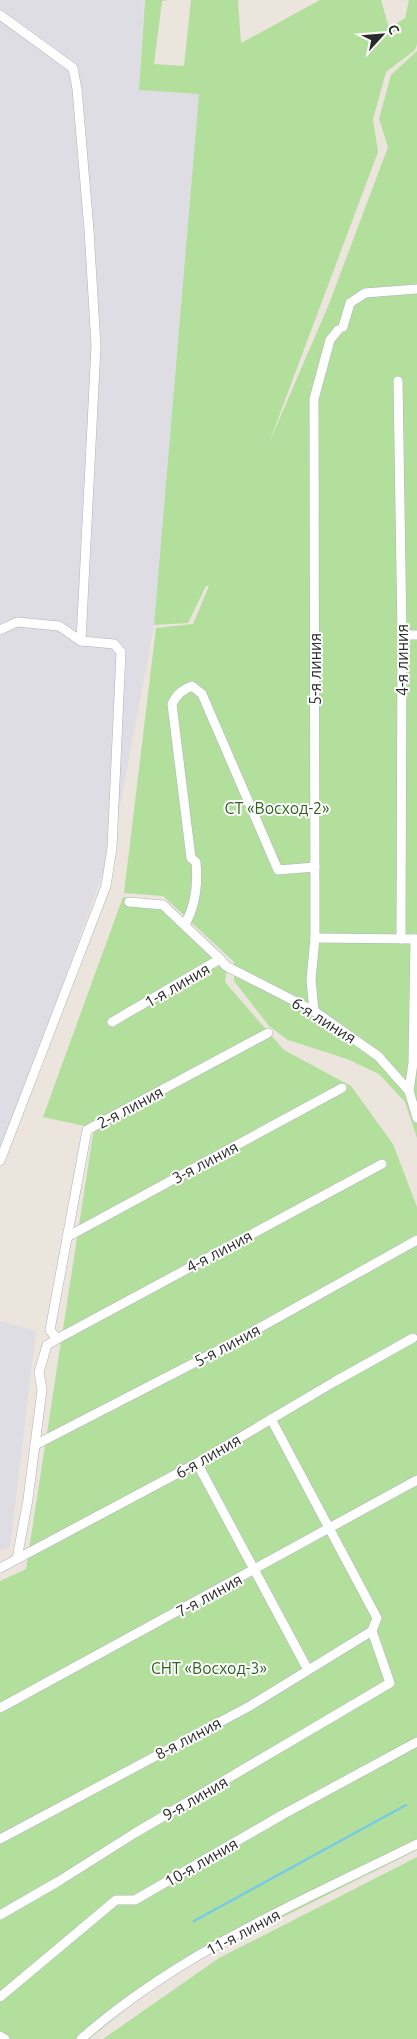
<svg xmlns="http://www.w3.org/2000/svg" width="417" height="2039" font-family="Ubuntu,sans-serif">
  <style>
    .industrial { fill: #dfdde4 }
    .green { fill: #b3df9c }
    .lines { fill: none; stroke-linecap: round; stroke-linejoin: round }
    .stream { stroke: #76cae7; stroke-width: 2.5 }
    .minor-casing { stroke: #b0b3bd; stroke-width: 10 }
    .minor { stroke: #fff; stroke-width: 9 }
    .labels { text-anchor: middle; stroke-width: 4; stroke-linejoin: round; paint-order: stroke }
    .street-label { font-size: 16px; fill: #2a2a2a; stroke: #fff }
    .park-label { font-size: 16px; fill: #2d621e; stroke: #fff }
  </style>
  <rect width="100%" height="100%" fill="#ebe5dd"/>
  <!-- industrial -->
  <g class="industrial">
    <polygon points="0,0 144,0 139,90 199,94 154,625 112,848 0,1156"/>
    <polygon points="0,1321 36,1331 10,1547 0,1551"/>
  </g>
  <!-- green -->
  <g class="green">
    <polygon points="145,0 169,0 162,1 154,64 184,66 191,0 238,0 241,43 320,0 381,0 389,28 405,18 409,0 417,0 417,44 415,50 386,72 373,119 378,152 269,443 329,304 388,147 379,119 391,75 417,51 417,1138 405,1102 379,1074 347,1059 288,1040 269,1026 234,981 234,962 163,896 124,893 156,628 193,624 209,586 206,586 188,623 154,625 199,94 139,90"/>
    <polygon points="123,897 166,901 228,962 225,982 284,1050 351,1086 393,1144 417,1207 417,1850 169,1974 89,2039 0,2039 0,1581 26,1569 94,1128 43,1117"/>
    <polygon points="417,1857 417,2039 103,2039 219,1958"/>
  </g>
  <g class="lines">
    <!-- stream -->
    <polyline class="stream" points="194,1921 406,1805"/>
    <defs>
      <g id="minor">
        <polyline points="0,15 73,68 77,89 89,230 96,346 81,641"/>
        <polyline points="343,327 350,303 365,293 417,289"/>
        <polyline points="398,381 402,635 401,939"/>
        <polyline points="0,630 17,622 59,626 81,641 114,644 121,652 112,848 106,886 0,1161"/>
        <polyline points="402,635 417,635"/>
        <path d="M185 924C196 905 198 884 196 862L191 858 172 704C177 694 182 690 192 686L202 694 278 870 315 867"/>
        <polyline points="315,938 417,939"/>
        <polyline points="415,939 413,1063 409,1091 417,1118"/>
        <polyline points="220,959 226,966 314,1011 378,1056 409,1091"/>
        <polyline points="314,1011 311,980 315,938 314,399 330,340 338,330"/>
        <polyline points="112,1022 220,959 163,905 129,902"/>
        <polyline points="67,1237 342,1088"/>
        <polyline points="57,1339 382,1164"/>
        <polyline points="35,1445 227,1346 417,1240"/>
        <polyline points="197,1463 308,1670"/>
        <polyline points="17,1559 28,1499 42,1390 39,1372 47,1345 57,1339 50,1330 87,1130 268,1033"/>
        <polyline points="0,1568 197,1463 334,1382 413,1338"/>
        <polyline points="0,1708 417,1480"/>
        <polyline points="0,1839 250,1706 372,1631"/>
        <polyline points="0,1915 59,1881 135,1833 390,1683 372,1631 377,1618 271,1419"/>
        <polyline points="0,1997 116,1900 135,1900 282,1815 417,1742"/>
        <polyline points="0,2036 5,2039"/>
        <path d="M81 2039C178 1953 302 1901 417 1844"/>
      </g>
    </defs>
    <!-- minor casing -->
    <use href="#minor" class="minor-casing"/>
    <!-- minor -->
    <use href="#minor" class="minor"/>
  </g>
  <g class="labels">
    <!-- street labels -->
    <g class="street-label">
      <text transform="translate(402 660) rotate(-90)" y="6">4-я линия</text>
      <text transform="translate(315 669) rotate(-90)" y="6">5-я линия</text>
      <text transform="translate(177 985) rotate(-30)" y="6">1-я линия</text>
      <text transform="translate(324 1020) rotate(32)" y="6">6-я линия</text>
      <text transform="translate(130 1107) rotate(-28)" y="6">2-я линия</text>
      <text transform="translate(205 1162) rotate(-28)" y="6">3-я линия</text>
      <text transform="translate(219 1251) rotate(-28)" y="6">4-я линия</text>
      <text transform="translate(227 1345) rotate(-28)" y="6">5-я линия</text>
      <text transform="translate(208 1456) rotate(-30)" y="6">6-я линия</text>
      <text transform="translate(209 1595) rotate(-29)" y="6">7-я линия</text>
      <text transform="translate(188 1738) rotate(-28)" y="6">8-я линия</text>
      <text transform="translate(195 1798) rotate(-30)" y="6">9-я линия</text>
      <text transform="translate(201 1862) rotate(-30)" y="6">10-я линия</text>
      <text transform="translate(243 1932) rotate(-28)" y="6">11-я линия</text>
    </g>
    <!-- park labels -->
    <g class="park-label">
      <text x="277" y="814">СТ «Восход-2»</text>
      <text x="209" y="1674">СНТ «Восход-3»</text>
    </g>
  </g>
  <!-- north arrow -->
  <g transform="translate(382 35) rotate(64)" stroke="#ffffff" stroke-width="4" paint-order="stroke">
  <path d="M0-4L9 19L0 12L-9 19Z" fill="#2a2a2a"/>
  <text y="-8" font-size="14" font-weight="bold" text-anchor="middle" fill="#2a2a2a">С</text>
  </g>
</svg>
